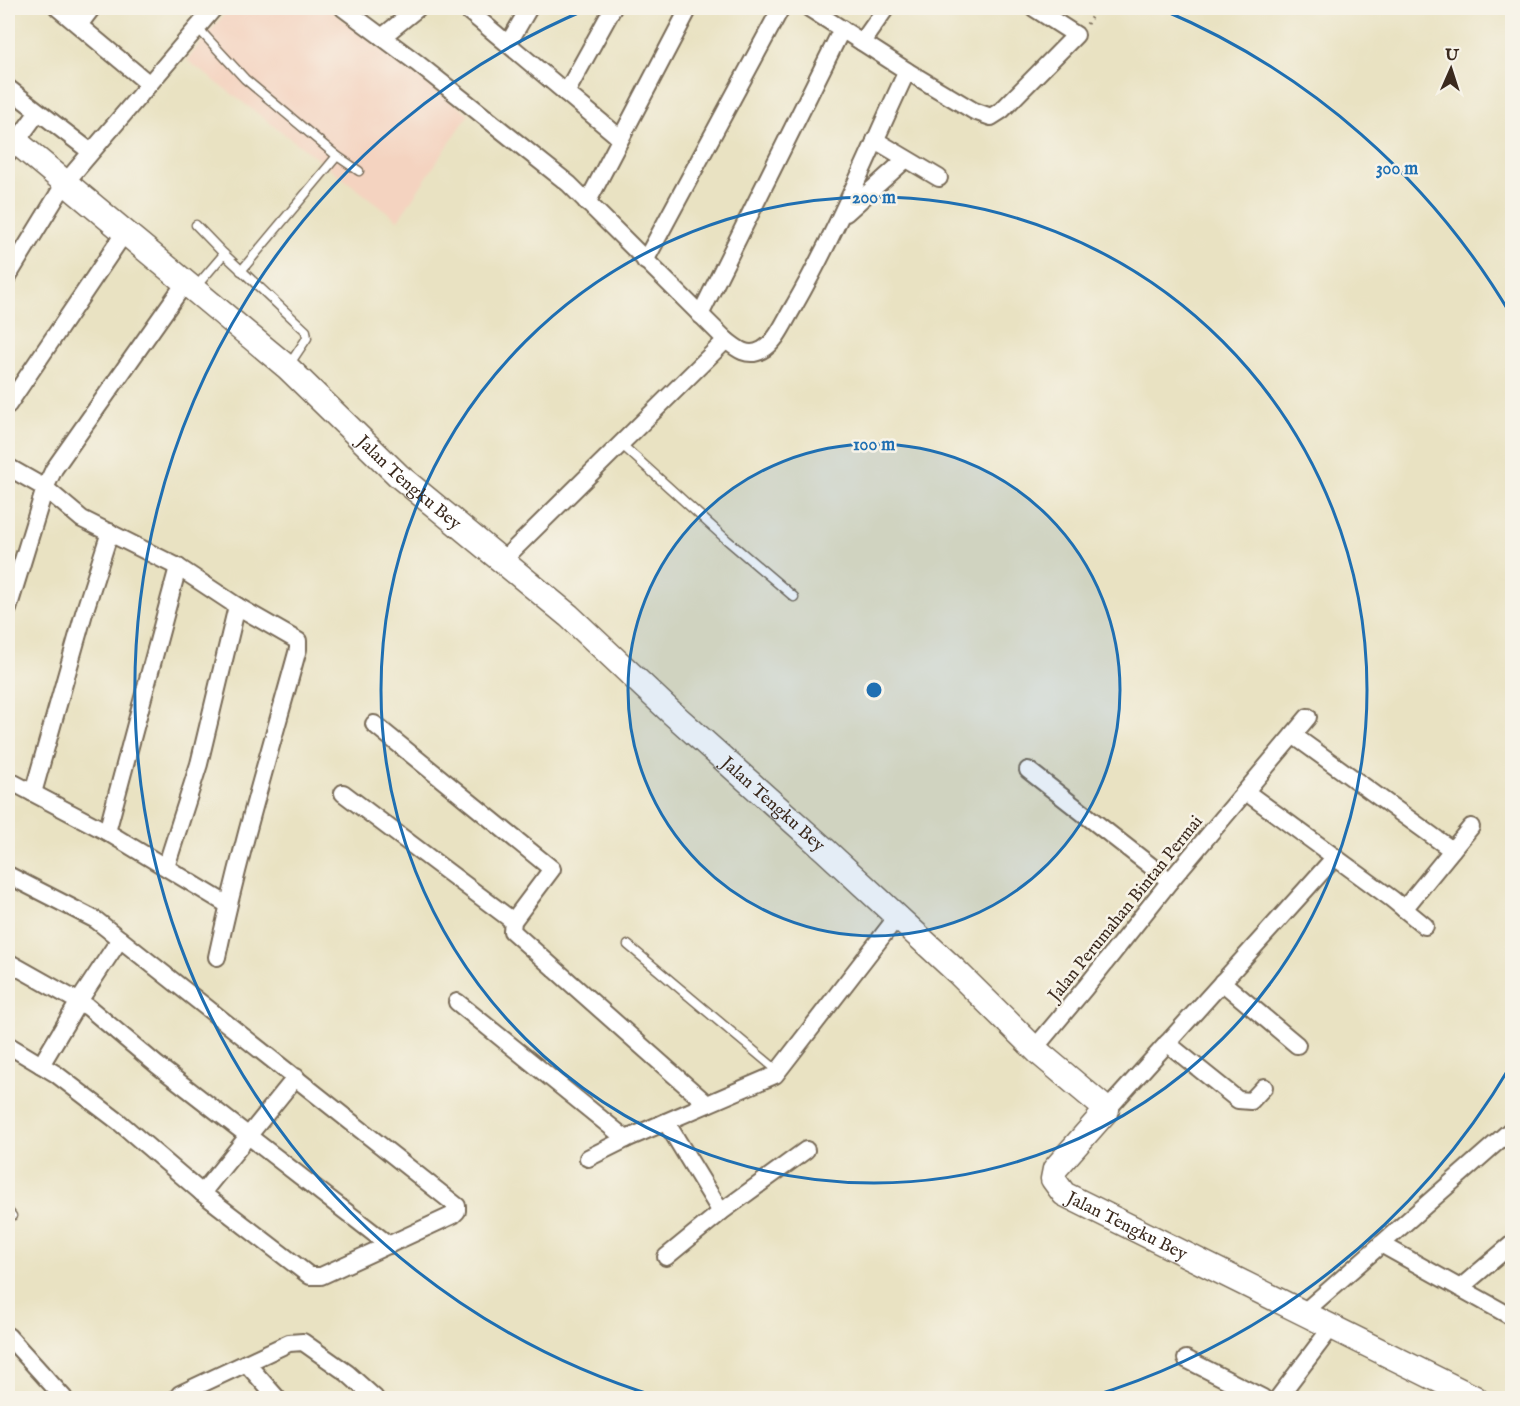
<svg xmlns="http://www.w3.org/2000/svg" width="1520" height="1406" font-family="'IM FELL English',serif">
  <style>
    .built { fill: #f4d3c0 }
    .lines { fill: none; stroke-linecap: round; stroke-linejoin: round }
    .service-casing { stroke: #786a57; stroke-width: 11 }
    .minor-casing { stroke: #786a57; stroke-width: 20 }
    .secondary-casing { stroke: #786a57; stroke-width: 27 }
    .path { stroke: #786a57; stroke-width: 3; stroke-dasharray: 1.5 4.5; stroke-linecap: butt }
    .service { stroke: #fff; stroke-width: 8 }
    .minor { stroke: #fff; stroke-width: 16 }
    .secondary { stroke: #fff; stroke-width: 24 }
    .ring { fill: none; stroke: #1f6fb2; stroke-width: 3 }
    .labels { text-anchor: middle; stroke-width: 5; stroke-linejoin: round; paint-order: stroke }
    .street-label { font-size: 18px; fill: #3b2a1e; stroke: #f7f3e8 }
    .centre { fill: #1f6fb2; stroke: #f7f3e8; stroke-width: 3 }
    .ring-label { font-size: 18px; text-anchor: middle; font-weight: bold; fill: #1f6fb2; stroke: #f7f3e8; stroke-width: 5; stroke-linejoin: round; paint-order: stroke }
  </style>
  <rect width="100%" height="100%" fill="#f7f3e8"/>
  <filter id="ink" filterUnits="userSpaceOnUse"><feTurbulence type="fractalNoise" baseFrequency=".0167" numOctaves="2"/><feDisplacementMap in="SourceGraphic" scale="12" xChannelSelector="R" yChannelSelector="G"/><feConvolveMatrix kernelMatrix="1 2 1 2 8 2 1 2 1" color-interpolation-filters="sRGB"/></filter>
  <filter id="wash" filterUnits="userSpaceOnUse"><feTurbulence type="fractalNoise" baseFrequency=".008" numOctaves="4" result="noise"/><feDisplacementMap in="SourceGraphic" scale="24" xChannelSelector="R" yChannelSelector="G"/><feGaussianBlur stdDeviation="1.35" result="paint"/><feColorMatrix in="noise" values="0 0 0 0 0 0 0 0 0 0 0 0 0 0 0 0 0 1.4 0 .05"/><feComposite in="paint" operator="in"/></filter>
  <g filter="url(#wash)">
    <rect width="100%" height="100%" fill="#e9e2c2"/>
    <!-- built -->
    <polygon class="built" points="229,8 328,8 469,114 398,220 187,60"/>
  </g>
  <g filter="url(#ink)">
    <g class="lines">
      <defs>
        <g id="service">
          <polyline points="197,27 245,79 337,156 359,171"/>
          <polyline points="196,225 224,254"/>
          <polyline points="241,271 337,156"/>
          <polyline points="194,289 224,254 306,331 307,338 289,365"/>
          <polyline points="621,444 727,540 794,597"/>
          <polyline points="628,945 778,1071"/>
          <polyline points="8,1211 12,1216"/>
        </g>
        <g id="minor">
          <polyline points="58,8 149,84"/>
          <path d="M343 8 417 63 569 184 726 340C737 349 748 358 762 350 777 342 785 320 794 306 837 231 870 150 907 71"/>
          <polyline points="465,8 620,138"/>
          <polyline points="809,8 907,71 974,111 991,117 1002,110 1076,35 1034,8"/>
          <polyline points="79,25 92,8"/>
          <polyline points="382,37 418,8"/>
          <polyline points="862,42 886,8"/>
          <polyline points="508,44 529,8"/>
          <polyline points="8,88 91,152"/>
          <polyline points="566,93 613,8"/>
          <polyline points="875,140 939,178"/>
          <polyline points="8,153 38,112"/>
          <polyline points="587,203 689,8"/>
          <polyline points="846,213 906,159"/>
          <polyline points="645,261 781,8"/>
          <polyline points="8,276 65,183 214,8"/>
          <polyline points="700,315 842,29"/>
          <polyline points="8,405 125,232"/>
          <path d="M8 467 45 488 82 519 178 567 237 606 298 641V649C270 751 239 853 217 957"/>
          <polyline points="502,561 726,340"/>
          <polyline points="8,609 45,488 54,469 185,283"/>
          <polyline points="374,724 552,869 513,921 512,931 707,1104"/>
          <polyline points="1293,735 1452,850"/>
          <polyline points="1028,770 1170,881"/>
          <polyline points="8,780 107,832 228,905"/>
          <polyline points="1246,792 1392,899 1425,926"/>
          <polyline points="33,793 84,613 110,532"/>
          <polyline points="343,793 513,921"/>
          <polyline points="107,832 178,567"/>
          <polyline points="166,867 199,764 237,606"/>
          <polyline points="8,875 96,920 457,1206 457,1211 453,1215 321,1276 310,1276 202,1193 119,1122 56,1074 8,1045"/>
          <polyline points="1404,909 1471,827"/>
          <polyline points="8,962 88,1007 157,1065 389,1245"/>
          <polyline points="1222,982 1297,1045"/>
          <polyline points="457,1002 626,1139 775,1075 897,917"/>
          <polyline points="1167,1043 1238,1100 1251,1101 1264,1087"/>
          <polyline points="1034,1049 1085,988 1170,881 1308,717"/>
          <polyline points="41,1065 81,998 120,939"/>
          <polyline points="1107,1110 1335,857"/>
          <polyline points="666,1122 721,1212 666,1257"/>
          <polyline points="588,1158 626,1139"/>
          <polyline points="202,1193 296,1077"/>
          <polyline points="721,1212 806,1150"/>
          <polyline points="1381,1244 1512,1317"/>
          <polyline points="1460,1288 1512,1244"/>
          <polyline points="1303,1313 1512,1129"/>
          <polyline points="8,1336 64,1398"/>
          <polyline points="1186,1359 1263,1398"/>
          <polyline points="246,1363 277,1398"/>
          <polyline points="177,1398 180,1394 289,1343 303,1342 347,1373 375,1398"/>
          <polyline points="1278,1398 1331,1328"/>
        </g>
        <g id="secondary">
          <path id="s1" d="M8 135 287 367 399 476 569 616 672 713 824 849 957 972 1038 1052 1107 1110 1055 1169 1053 1179 1064 1194 1475 1398"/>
        </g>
      </defs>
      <!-- service casing -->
      <use href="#service" class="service-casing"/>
      <!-- minor casing -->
      <use href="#minor" class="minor-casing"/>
      <!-- secondary casing -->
      <use href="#secondary" class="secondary-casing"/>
      <!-- path -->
      <polyline class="path" points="1087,24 1097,8"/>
      <!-- service -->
      <use href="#service" class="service"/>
      <!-- minor -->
      <use href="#minor" class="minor"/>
      <!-- secondary -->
      <use href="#secondary" class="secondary"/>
    </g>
  </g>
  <!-- distance rings -->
  <circle cx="874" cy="690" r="246" fill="#1f6fb2" fill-opacity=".12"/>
  <g class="ring">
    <circle cx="874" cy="690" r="246"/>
    <circle cx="874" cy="690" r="493"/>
    <path d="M1511 1065A739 739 0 0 1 1090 1397M658 1397A739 739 0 0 1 585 10M1163 10A739 739 0 0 1 1511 315"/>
  </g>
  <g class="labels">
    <!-- street labels -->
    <g class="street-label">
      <text dy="6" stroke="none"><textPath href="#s1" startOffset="531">Jalan Tengku Bey</textPath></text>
      <text dy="6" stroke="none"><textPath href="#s1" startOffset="1017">Jalan Tengku Bey</textPath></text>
      <text transform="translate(1125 908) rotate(-51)" y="6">Jalan Perumahan Bintan Permai</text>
      <text dy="6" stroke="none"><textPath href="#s1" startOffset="1648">Jalan Tengku Bey</textPath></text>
    </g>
  </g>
  <circle cx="874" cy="690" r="9" class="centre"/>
  <g class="ring-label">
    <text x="1397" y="174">300 m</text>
    <text x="874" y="203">200 m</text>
    <text x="874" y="450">100 m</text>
  </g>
  <!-- margin -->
  <rect width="1520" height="1406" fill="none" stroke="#f7f3e8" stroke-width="30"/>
  <!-- north arrow -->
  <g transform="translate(1451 69) rotate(3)" stroke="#f7f3e8" stroke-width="4.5" paint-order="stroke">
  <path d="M0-4.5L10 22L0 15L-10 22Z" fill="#3b2a1e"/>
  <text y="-9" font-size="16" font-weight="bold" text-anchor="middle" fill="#3b2a1e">U</text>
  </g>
</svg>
